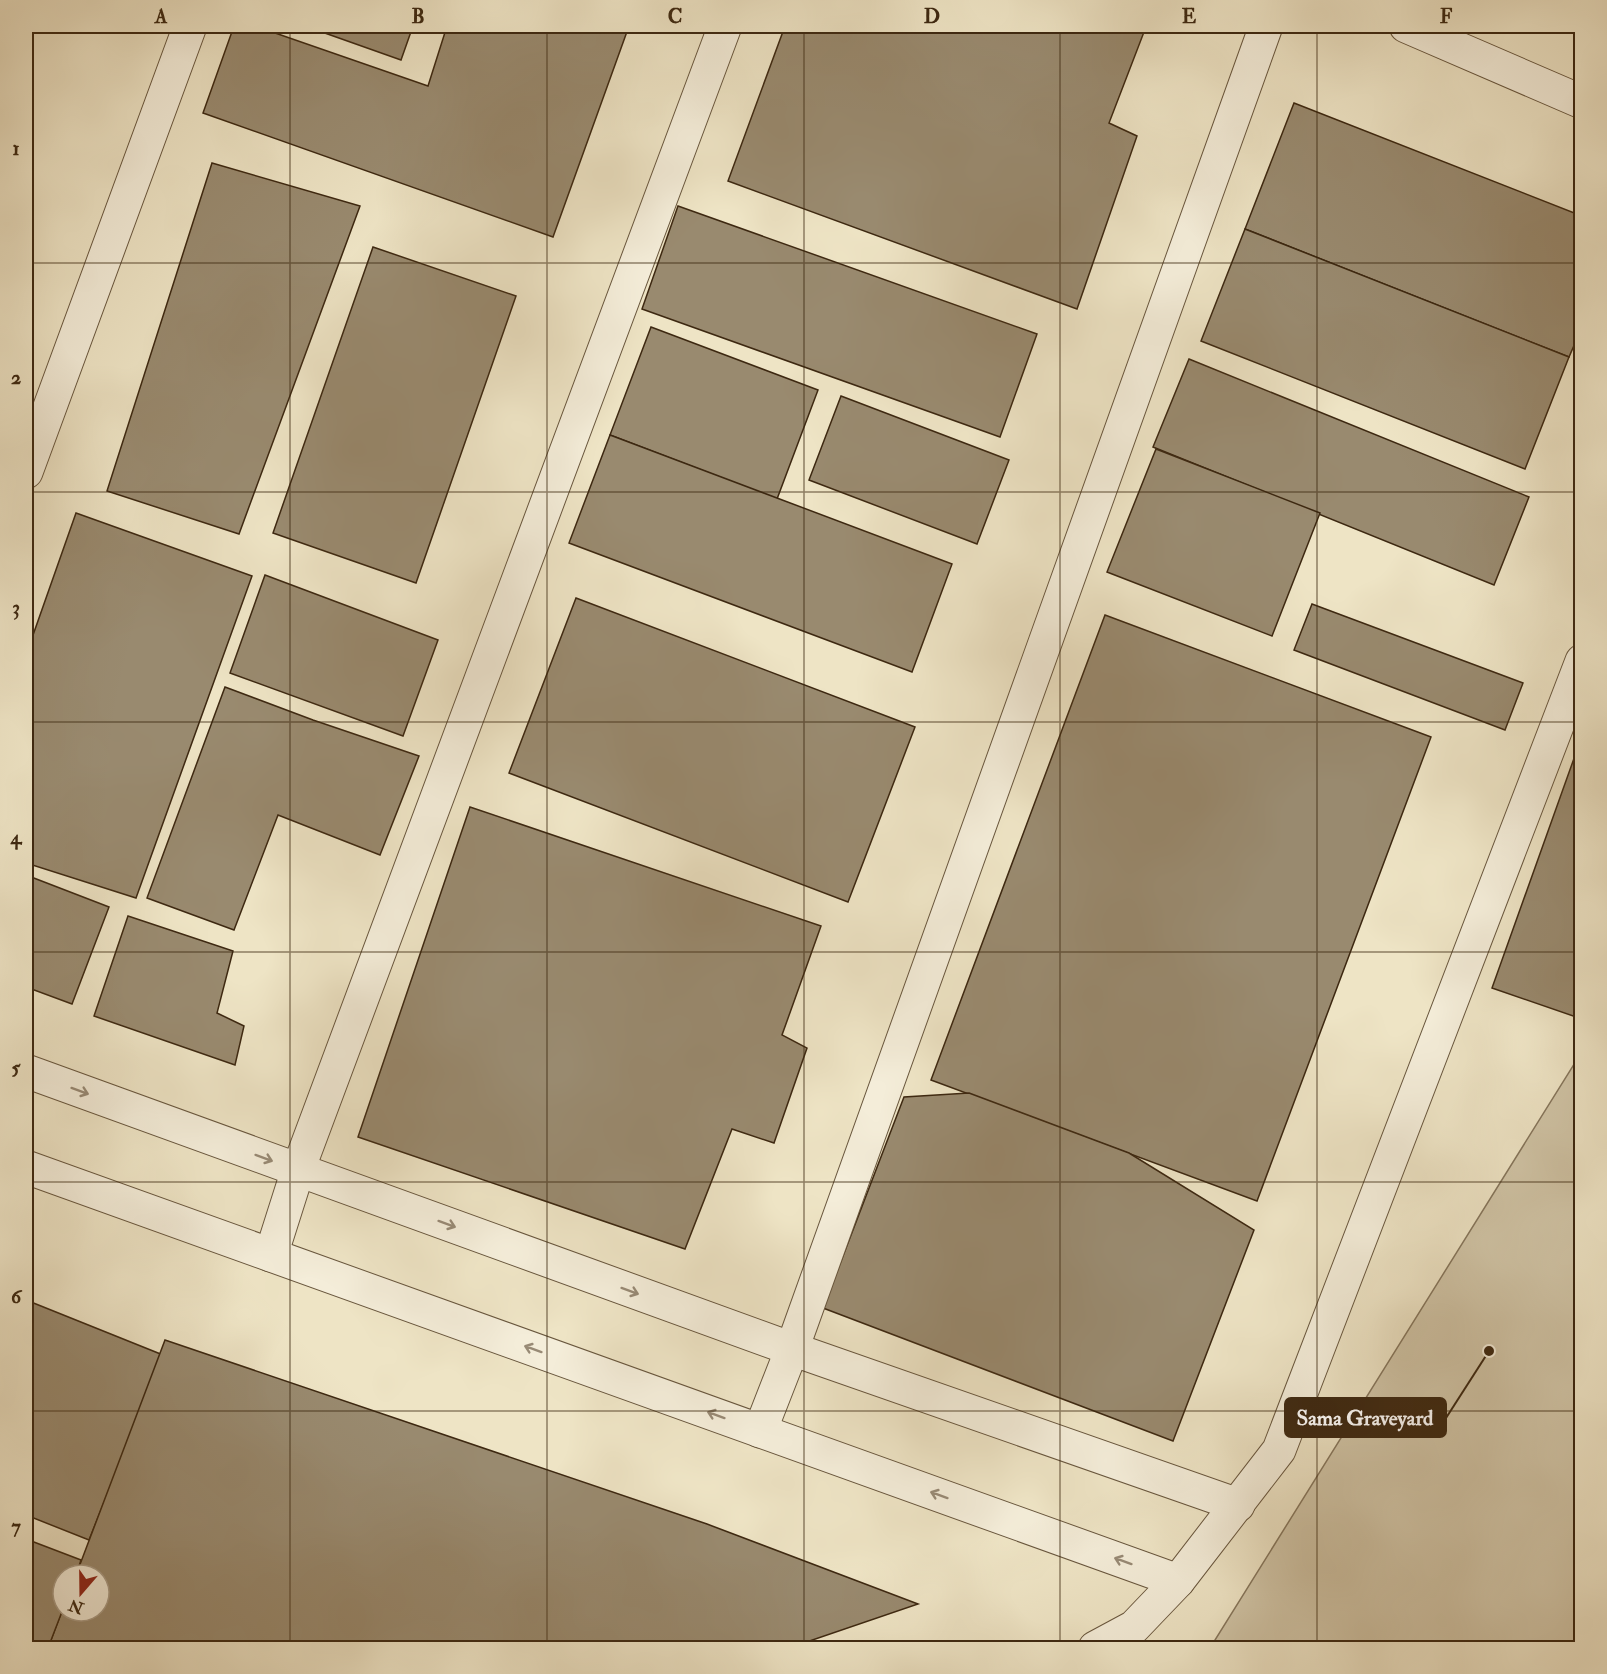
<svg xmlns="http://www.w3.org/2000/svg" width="1607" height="1674" font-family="'IM FELL Double Pica',serif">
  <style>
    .green { fill: #d0c4a6; stroke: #86765c; stroke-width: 1.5 }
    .building { fill: #998a6f; stroke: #3d2811; stroke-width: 1.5 }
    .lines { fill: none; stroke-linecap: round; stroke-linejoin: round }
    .street-casing { stroke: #69573e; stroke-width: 35 }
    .street { stroke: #f4edd9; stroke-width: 33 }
    .oneway { stroke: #988a75 }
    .grid { fill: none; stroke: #3d2811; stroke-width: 1.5; stroke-opacity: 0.55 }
    .leader { fill: none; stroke: #3d2811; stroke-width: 2 }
    .callout-dot { fill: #3d2811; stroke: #f4edd9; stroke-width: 2 }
    .callout { fill: #3d2811; stroke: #3d2811; stroke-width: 2 }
    .callout-label { font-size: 21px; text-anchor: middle; font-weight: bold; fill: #fff }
    .neatline { fill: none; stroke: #3d2811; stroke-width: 2 }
    .grid-label { font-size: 20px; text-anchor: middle; font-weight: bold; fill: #3d2811 }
  </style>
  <rect width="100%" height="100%" fill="#eee4c5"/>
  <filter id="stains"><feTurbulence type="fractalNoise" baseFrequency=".00333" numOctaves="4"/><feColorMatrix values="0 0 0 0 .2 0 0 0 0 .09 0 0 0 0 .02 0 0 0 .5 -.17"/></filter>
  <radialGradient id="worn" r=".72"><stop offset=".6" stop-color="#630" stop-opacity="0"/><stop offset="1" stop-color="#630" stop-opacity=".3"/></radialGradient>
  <!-- green -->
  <polygon class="green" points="1581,1053 1581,1648 1210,1648"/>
  <!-- building -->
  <g class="building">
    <polygon points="234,26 255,26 428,86 447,26 629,26 553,237 203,113"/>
    <polygon points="305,26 413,26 401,60"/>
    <polygon points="785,26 1130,26 1144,32 1109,123 1137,136 1077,309 728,181"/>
    <polygon points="1294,103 1582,216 1582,327 1569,357 1245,229"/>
    <polygon points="212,163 360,206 239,534 107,491"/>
    <polygon points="678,206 1037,334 1000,437 642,309"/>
    <polygon points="1245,229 1569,357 1525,469 1201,341"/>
    <polygon points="373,247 516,296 416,583 273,533"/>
    <polygon points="651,327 818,390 777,499 610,435"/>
    <polygon points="1189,359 1529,497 1494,585 1153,447"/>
    <polygon points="841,396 1009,460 977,544 809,480"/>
    <polygon points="610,435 952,564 912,672 569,543"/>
    <polygon points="1156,449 1320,513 1272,636 1107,572"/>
    <polygon points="76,513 252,576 136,898 26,863 26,655"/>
    <polygon points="265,575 438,640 403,736 230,673"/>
    <polygon points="576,598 915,727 848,902 509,773"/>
    <polygon points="1312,604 1523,683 1505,730 1294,650"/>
    <polygon points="1105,615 1431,737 1257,1201 931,1080"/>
    <polygon points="225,687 313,720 419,756 380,855 278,815 234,930 147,898"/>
    <polygon points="1582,736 1582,1019 1492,988"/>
    <polygon points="470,807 821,926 782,1035 807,1048 774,1143 732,1129 685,1249 358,1137"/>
    <polygon points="26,875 109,907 72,1004 26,987"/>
    <polygon points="128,916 233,951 217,1013 244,1026 235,1065 94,1016"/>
    <polygon points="969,1093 1129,1153 1254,1230 1173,1441 823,1308 904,1097"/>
    <polygon points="26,1300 163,1355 89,1540 26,1515"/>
    <polygon points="165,1340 707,1524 918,1604 789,1648 48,1648 63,1608 63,1611 99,1611 99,1575 76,1575"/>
    <polygon points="26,1539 81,1560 76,1575 63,1575 63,1609 48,1648 26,1648"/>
  </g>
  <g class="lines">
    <defs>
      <g id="street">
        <polyline points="1406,26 1582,102"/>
        <polyline points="26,472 190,26"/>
        <polyline points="26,1071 792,1349 1238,1505"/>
        <polyline points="26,1167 1178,1581"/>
        <polyline points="271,1255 298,1170 725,26"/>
        <polyline points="760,1431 792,1349 1266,26"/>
        <polyline points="1095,1648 1134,1627 1178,1581 1279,1450 1582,661"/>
      </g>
    </defs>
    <!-- street casing -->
    <use href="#street" class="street-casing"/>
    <!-- street -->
    <use href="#street" class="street"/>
  </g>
  <!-- one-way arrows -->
  <defs><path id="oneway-shaft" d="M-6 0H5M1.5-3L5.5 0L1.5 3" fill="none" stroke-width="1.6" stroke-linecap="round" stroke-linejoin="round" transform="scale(1.5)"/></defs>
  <g class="oneway">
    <use href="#oneway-shaft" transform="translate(80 1091) rotate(20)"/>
    <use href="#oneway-shaft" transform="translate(264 1158) rotate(20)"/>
    <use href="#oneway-shaft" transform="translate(447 1224) rotate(20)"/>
    <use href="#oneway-shaft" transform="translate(630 1291) rotate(20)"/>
    <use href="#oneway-shaft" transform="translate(533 1349) rotate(-160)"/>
    <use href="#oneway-shaft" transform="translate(716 1415) rotate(-160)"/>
    <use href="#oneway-shaft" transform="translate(939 1495) rotate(-160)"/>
    <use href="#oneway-shaft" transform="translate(1123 1561) rotate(-160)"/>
  </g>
  <!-- grid -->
  <path class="grid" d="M290 26V1648M547 26V1648M804 26V1648M1060 26V1648M1317 26V1648M26 263H1582M26 492H1582M26 722H1582M26 952H1582M26 1182H1582M26 1411H1582"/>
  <!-- callouts -->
  <path class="leader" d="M1489 1351L1446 1418"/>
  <circle class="callout-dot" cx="1489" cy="1351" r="6"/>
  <rect class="callout" x="1285" y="1398" width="161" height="39" rx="6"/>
  <g class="callout-label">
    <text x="1365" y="1425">Sama Graveyard</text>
  </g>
  <!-- margin -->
  <rect width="1607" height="1674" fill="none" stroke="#eee4c5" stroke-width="66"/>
  <!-- north arrow -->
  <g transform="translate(81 1593) rotate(200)"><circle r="28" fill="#f4edd9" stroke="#ab9e89" stroke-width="1.5"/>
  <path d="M0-4.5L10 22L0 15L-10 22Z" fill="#8f2418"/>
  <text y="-9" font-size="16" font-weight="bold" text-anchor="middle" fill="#3d2811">N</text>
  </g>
  <rect x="33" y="33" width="1541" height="1608" class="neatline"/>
  <g class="grid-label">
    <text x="161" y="23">A</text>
    <text x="418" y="23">B</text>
    <text x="675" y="23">C</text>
    <text x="932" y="23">D</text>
    <text x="1189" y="23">E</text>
    <text x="1446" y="23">F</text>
    <text x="16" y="155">1</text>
    <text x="16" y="384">2</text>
    <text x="16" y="614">3</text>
    <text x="16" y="844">4</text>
    <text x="16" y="1074">5</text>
    <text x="16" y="1303">6</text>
    <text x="16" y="1533">7</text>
  </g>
  <rect width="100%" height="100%" filter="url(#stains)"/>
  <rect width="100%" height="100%" fill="url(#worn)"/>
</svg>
